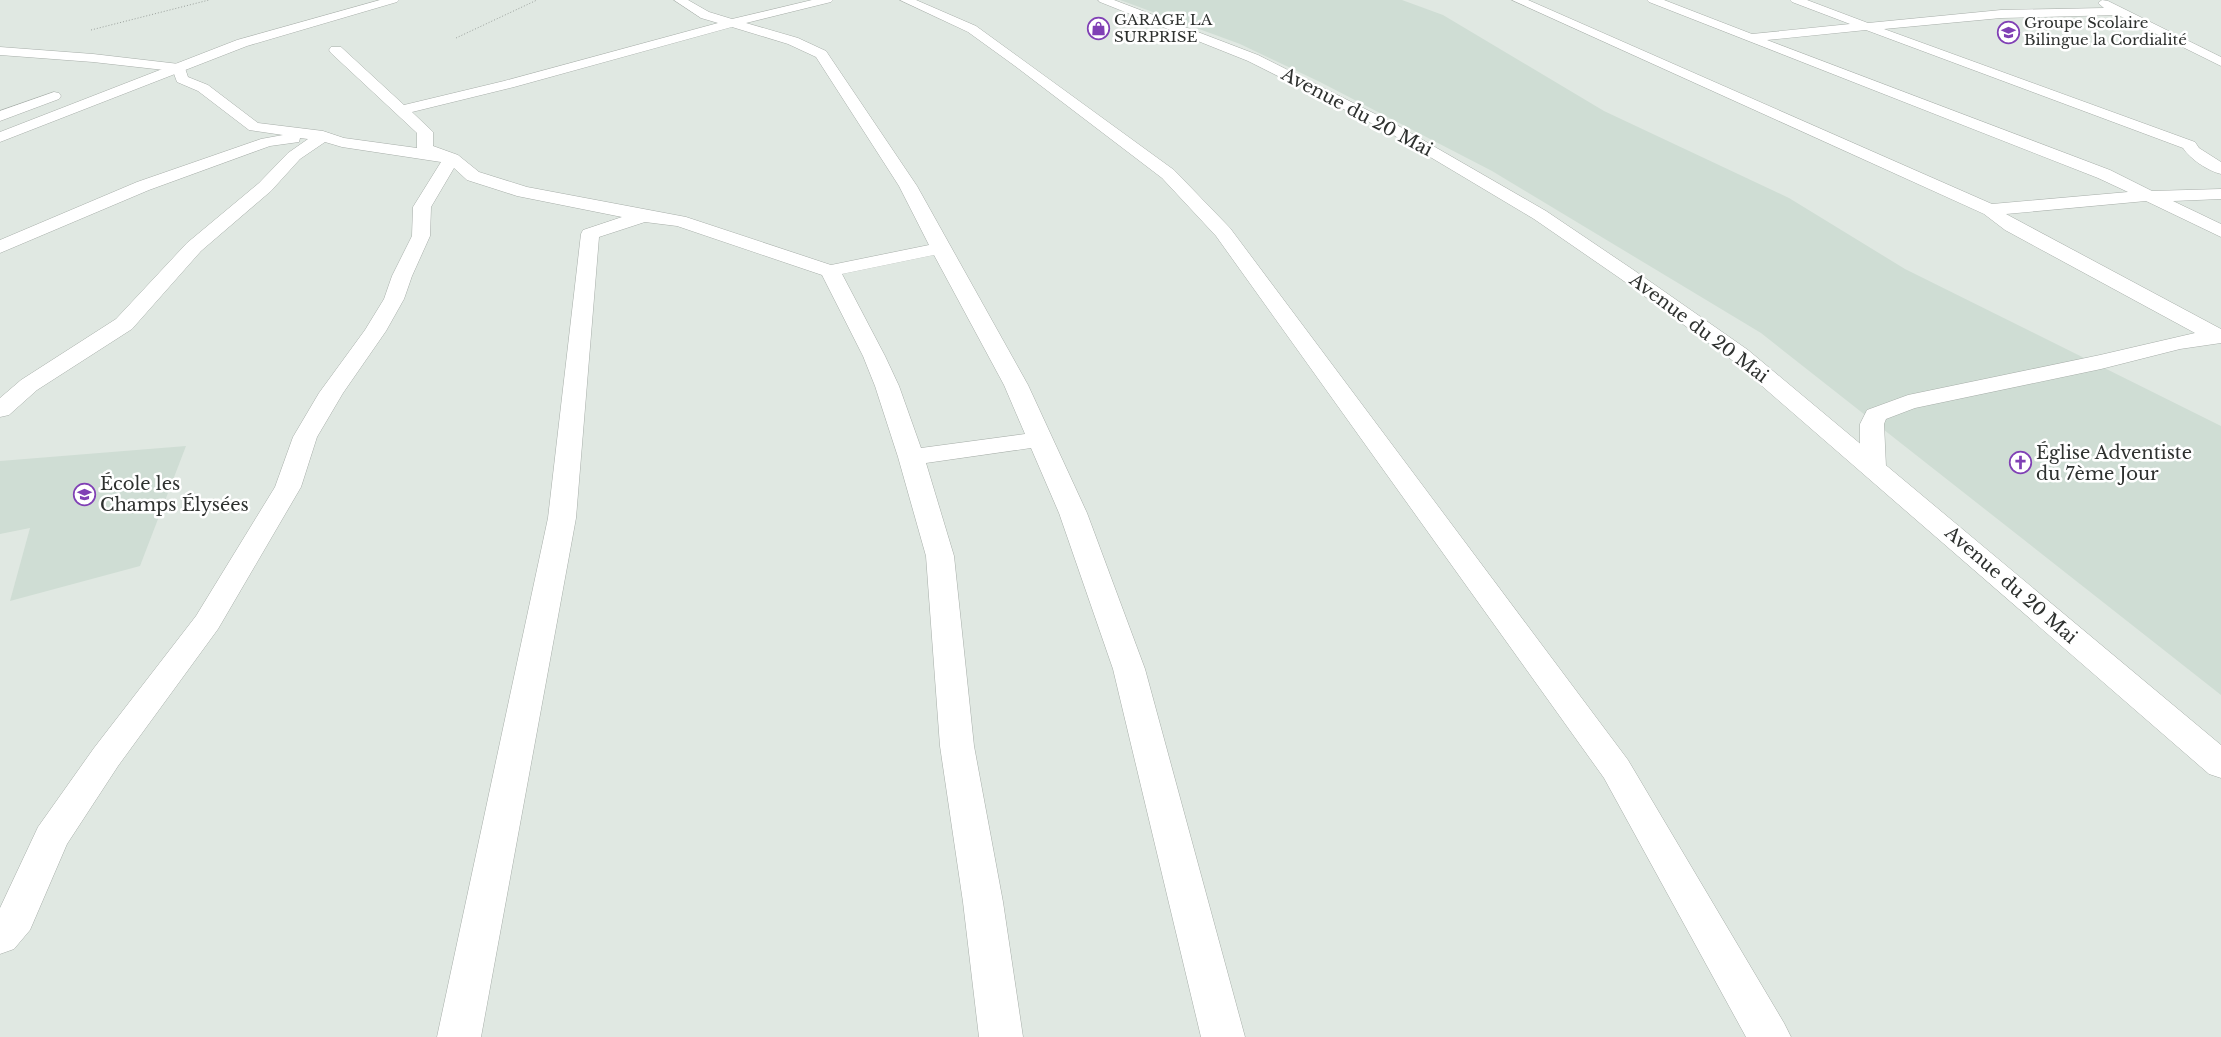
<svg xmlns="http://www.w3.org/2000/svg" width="2221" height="1037" font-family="'Libre Baskerville',serif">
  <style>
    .built { fill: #cfddd4 }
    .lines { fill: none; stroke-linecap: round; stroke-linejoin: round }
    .minor-casing { stroke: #a7aea9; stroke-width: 1 }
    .major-casing { stroke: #a7aea9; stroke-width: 1 }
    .path { stroke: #9aa09c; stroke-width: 1; stroke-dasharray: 1 2; stroke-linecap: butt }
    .minor { fill: #fff; fill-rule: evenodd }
    .major { fill: #fff; fill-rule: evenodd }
    .labels { text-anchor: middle; stroke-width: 5; stroke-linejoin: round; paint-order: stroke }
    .far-poi-label { font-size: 15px; fill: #2e312f; stroke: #fff; text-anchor: start }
    .street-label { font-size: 18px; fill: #2e312f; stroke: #fff }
    .poi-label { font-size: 18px; fill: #2e312f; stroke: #fff; text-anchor: start }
  </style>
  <rect width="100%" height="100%" fill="#e0e8e2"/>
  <!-- built -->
  <g class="built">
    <polygon points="1120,0 1402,0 1443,15 1604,111 1789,198 1905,269 2221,426 2221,695 1761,333 1492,171 1320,82 1240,44"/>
    <polygon points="186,446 140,566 10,601 30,528 0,534 0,461"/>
  </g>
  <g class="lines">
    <defs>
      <g id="minor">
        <path d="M674 0H688L709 12 732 19 812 0H833L831 2 746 23 798 38 826 51 917 186 1028 385 1087 513 1145 669 1245 1037H1201L1113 669 1059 513 1031 448 926 463 954 556 974 746 1003 902 1023 1037H979L963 902 940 746 926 556 898 457 875 386 863 356 822 275 677 226 645 222 599 237 576 518 481 1037H437L548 518 581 234 583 230 622 217 517 196 467 180 454 168 431 207 430 236 412 276 404 299 386 331 343 393 317 437 301 487 218 629 118 766 67 844 30 930 14 949 0 954V908L38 827 94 748 196 616 275 487 293 437 319 393 365 330 384 299 392 276 412 236 413 207 441 162 342 147 325 142 300 159 271 191 201 251 132 329 37 390 9 415 0 417V398L21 380 116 319 187 243 259 183 288 153 308 139 300 138 299 142 270 146 149 190 0 253V240L137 182 261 139 283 135 249 130 198 91 177 82 173 71 93 62 0 55V47L93 54 179 64 184 65 188 77 208 85 258 123 323 131 344 138 417 148V133L331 53 329 50 331 47H341L404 105 504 81 718 23 701 18ZM732 27 788 44 816 57 899 186 929 245 831 265 686 217 527 187 479 172 458 155 433 146V132L412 112 514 87ZM934 255 1004 385 1025 434 921 448 899 386 885 356 842 274Z"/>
        <polygon points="900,0 916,0 976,26 1174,170 1230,228 1628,760 1784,1023 1791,1037 1746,1037 1604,778 1216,236 1162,178 1015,66 968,32"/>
        <path d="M1512 0H1528L1992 204 2128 192 2098 178 1649 2 1647 0H1664L1752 34 1850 24 1792 2 1790 0H1807L1868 23 2001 10 2104 8 2098 3 2102 0 2108 1 2221 57V66L2118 15 2001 18 1884 29 2195 142 2199 148 2221 162V174C2208 171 2190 159 2183 148L1866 30 1767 40 2110 170 2152 191 2221 189V199L2173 201 2221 224V237L2146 201 2006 214 2221 329V343L2180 349 2101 369 1915 408 1886 419 1884 424 1886 467 1882 472 1873 475 1864 472 1860 467V424L1867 410 1908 395 2100 355 2195 333 2005 230 1984 214Z"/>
      </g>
      <g id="major">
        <polygon points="380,0 399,0 397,2 247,46 0,142 0,132 237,40"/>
        <polygon points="1098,0 1114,0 1258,55 1395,124 1546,211 1635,271 1748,350 2221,745 2221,778 2209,774 1732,360 1621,279 1534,219 1385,130 1248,61 1100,2"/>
        <polygon points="54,92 59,93 61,96 59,99 0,121 0,111"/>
      </g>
    </defs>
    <!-- minor casing -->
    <use href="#minor" class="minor-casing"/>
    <!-- major casing -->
    <use href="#major" class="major-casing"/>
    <!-- path -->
    <g class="path">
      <polyline points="91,30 209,0"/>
      <polyline points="456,38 537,0"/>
    </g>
    <!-- minor -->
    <use href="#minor" class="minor"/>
    <!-- major -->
    <use href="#major" class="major"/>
  </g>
  <!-- icons -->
  <defs>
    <symbol id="shop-ring" viewBox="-11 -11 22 22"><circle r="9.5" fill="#fff" stroke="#8040b5" stroke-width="1.5"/><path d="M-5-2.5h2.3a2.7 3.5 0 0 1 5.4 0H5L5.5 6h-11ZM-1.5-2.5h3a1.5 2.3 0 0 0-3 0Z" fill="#8040b5"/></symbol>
    <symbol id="school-ring" viewBox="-11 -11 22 22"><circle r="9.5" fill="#fff" stroke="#8040b5" stroke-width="1.5"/><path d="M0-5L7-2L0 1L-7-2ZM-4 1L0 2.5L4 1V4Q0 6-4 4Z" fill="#8040b5"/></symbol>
    <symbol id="church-ring" viewBox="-11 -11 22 22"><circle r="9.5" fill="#fff" stroke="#8040b5" stroke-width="1.5"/><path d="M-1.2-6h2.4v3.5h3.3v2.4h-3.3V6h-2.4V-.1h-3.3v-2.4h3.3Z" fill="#8040b5"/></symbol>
  </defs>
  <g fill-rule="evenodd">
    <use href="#shop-ring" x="1086" y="16" width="25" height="25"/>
    <use href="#school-ring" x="1996" y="20" width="25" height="25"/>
    <use href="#church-ring" x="2008" y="450" width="25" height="25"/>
    <use href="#school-ring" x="72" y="482" width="25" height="25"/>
  </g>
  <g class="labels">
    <!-- far-poi labels -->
    <g class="far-poi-label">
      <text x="1114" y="25">GARAGE LA<tspan x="1114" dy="17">SURPRISE</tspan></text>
      <text x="2024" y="28">Groupe Scolaire<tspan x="2024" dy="17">Bilingue la Cordialité</tspan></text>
    </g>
    <!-- street labels -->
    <g class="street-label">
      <text transform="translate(1357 112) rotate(28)" y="6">Avenue du 20 Mai</text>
      <text transform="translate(1699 328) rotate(37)" y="6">Avenue du 20 Mai</text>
      <text transform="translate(2011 585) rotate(41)" y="6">Avenue du 20 Mai</text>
    </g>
    <!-- poi labels -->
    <g class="poi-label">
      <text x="2036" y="459">Église Adventiste<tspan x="2036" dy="21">du 7ème Jour</tspan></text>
      <text x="100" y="490">École les<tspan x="100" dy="21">Champs Élysées</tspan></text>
    </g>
  </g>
</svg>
